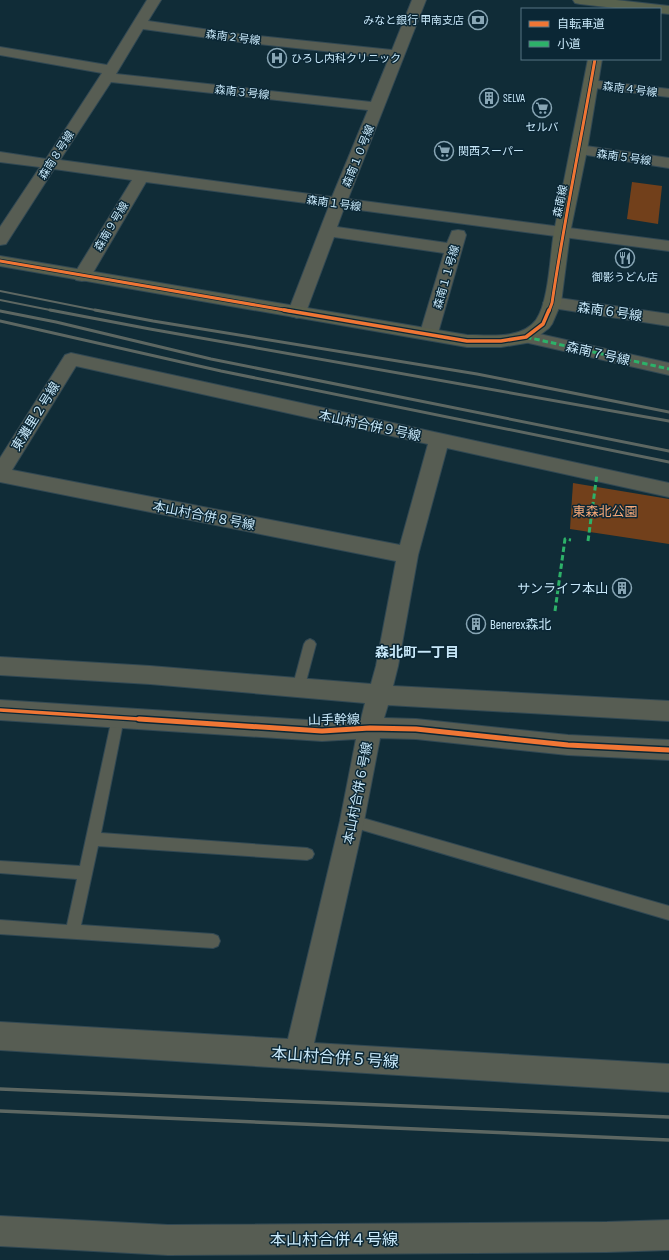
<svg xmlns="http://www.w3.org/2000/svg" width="669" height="1260" font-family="'Sofia Sans Condensed','Noto Sans JP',sans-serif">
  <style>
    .green { fill: #72401b }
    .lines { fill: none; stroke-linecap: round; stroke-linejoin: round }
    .lane-casing { stroke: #314853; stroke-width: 2 }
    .street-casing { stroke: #314853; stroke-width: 2 }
    .secondary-casing { stroke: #314853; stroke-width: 2 }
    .highway-casing { stroke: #314853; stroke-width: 2 }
    .lane { fill: #575d53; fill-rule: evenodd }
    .street { fill: #575d53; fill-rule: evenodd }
    .secondary { fill: #5a604e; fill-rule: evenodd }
    .highway { fill: #58624e; fill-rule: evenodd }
    .rail-far2 { stroke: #5d6762; stroke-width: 2 }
    .rail-far1 { stroke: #5d6762; stroke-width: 3 }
    .rail { stroke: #5d6762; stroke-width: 3.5 }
    .quiet { stroke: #2db169; stroke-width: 3; stroke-dasharray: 5.5 3; stroke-linecap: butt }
    .cycleway-far2-casing { stroke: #0b2735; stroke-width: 4.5 }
    .cycleway-far1-casing { stroke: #0b2735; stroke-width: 6 }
    .cycleway-casing { stroke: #0b2735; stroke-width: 8 }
    .cycleway-far2 { stroke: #f07635; stroke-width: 3 }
    .cycleway-far1 { stroke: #f07635; stroke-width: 3.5 }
    .cycleway { stroke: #f07635; stroke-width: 5 }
    .labels { text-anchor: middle; stroke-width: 3; stroke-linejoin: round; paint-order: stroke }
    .far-poi-label { font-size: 11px; fill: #c8e8f9; stroke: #0b2735; text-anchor: start }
    .far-street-label { font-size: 11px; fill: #c8e8f9; stroke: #0b2735 }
    .street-label { font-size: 13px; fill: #c8e8f9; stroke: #0b2735 }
    .park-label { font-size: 13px; fill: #faaa79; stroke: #0b2735 }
    .poi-label { font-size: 13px; fill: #c8e8f9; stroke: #0b2735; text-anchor: end }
    .neighbourhood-label { font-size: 14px; font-weight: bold; fill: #c8e8f9; stroke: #0b2735 }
    .near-street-label { font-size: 16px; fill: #c8e8f9; stroke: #0b2735 }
  </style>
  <rect width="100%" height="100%" fill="#102c37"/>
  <!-- green -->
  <g class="green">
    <polygon points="632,182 662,186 658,224 627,219"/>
    <polygon points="573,483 669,499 669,544 570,529"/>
  </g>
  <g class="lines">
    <defs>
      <g id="lane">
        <polygon points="310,639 314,641 316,644 304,689 302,693 298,694 294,693 292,689 304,644 306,641"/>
        <polygon points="118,713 122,714 124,718 101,833 307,848 312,850 314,854 312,858 307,860 98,846 81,925 213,934 218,936 220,941 218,946 213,948 0,934 0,920 67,925 77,879 0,873 0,861 80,866 112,718 114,714"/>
        <polygon points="352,815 669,906 669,920 352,827 347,825 345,821 347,817"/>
      </g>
      <g id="street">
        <path d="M147 0H161L148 21 231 33 392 50 412 0H426L348 199 669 241V251L344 208 337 227 447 243 452 231 458 230 464 231 466 235 438 333 435 337 429 339 423 337 420 333 444 253 334 237 306 312 303 316 297 318 291 316 288 312 329 206 146 182 91 276 88 280 82 281 76 280 73 276 132 180 54 169 6 244 0 245V227L40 167 0 162V152L46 159 102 73 0 55V47L107 65ZM143 29 231 41 389 58 371 102 116 74ZM111 82 368 110 332 197 60 160Z"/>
        <polygon points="591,80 669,89 669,97 586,87 584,84 586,81"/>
        <polygon points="579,145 669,158 669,168 574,153 571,150 574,147"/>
        <polygon points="552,297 669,314 669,326 546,307 543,303 546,299"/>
        <polygon points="526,331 669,363 669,375 520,341 517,337 520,333"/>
        <path d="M71 353 669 483V497L447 448 418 555 398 666 393 686 669 701V721L388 705 384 718 416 719 568 735 669 740V760L568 755 416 739 380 738 364 821 314 1043 669 1064V1092L0 1050V1022L288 1039 340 821 356 739 322 741 0 720V700L322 721 361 719 365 703 150 684 0 675V657L150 666 371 684 376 666 396 561 0 482V458L65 355ZM76 366 428 444 400 545 12 470Z"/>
        <polygon points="0,1216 168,1225 607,1222 669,1220 669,1250 607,1252 168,1255 0,1246"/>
      </g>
      <path id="secondary" d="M588 59H602L587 150 570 233 561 303 552 324 549 328 532 341 526 343 501 347H467L0 266V256L467 335C488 335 521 340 536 320 549 302 550 255 554 232 565 174 577 117 588 59Z"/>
      <polygon id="highway" points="573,0 616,0 669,6 669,14 660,13 660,9 624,9 580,4 575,3"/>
    </defs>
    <!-- lane casing -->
    <use href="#lane" class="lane-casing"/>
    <!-- street casing -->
    <use href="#street" class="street-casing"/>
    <!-- secondary casing -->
    <use href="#secondary" class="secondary-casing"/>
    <!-- highway casing -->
    <use href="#highway" class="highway-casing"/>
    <!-- lane -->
    <use href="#lane" class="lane"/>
    <!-- street -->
    <use href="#street" class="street"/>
    <!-- secondary -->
    <use href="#secondary" class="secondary"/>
    <!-- highway -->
    <use href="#highway" class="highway"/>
    <!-- rail-far2 -->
    <g class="rail-far2">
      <polyline points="0,291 100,311"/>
      <polyline points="0,300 55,311"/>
    </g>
    <!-- rail-far1 -->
    <g class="rail-far1">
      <polyline points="50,310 150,329 669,421"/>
      <polyline points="95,310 153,321 477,374 669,412"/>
      <polyline points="0,311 56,322 211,359 669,451"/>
      <polyline points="0,321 221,371 669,462"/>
    </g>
    <!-- rail -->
    <g class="rail">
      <polyline points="0,1089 669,1117"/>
      <polyline points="0,1111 669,1140"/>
    </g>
    <!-- quiet -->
    <g class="quiet">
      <polyline points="526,337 669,369"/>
      <polyline points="588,541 597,474"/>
      <polyline points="555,611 565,539 571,540"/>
    </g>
    <defs>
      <g id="cycleway-far2">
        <polyline points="0,261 290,311"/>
        <path d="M549 311 552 303C564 221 581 140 595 59"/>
      </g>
      <g id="cycleway-far1">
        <polyline points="284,310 467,341 501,341 526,337 543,324 549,310"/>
        <polyline points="0,710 154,720"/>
      </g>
      <polyline id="cycleway" points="139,719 322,731 370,728 416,729 568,745 669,750"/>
    </defs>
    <!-- cycleway-far2 casing -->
    <use href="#cycleway-far2" class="cycleway-far2-casing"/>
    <!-- cycleway-far1 casing -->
    <use href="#cycleway-far1" class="cycleway-far1-casing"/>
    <!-- cycleway casing -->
    <use href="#cycleway" class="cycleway-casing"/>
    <!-- cycleway-far2 -->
    <use href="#cycleway-far2" class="cycleway-far2"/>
    <!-- cycleway-far1 -->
    <use href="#cycleway-far1" class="cycleway-far1"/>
    <!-- cycleway -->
    <use href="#cycleway" class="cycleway"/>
  </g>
  <!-- icons -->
  <defs>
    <symbol id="bank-ring" viewBox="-11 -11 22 22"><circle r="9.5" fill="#0b2735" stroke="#88a6b5" stroke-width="1.5"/><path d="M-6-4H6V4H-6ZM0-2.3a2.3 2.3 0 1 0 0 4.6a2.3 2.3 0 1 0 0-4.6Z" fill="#88a6b5"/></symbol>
    <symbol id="hospital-ring" viewBox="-11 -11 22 22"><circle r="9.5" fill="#0b2735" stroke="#88a6b5" stroke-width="1.5"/><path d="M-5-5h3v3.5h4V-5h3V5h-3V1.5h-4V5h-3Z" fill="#88a6b5"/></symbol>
    <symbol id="building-ring" viewBox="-11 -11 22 22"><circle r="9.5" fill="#0b2735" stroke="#88a6b5" stroke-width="1.5"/><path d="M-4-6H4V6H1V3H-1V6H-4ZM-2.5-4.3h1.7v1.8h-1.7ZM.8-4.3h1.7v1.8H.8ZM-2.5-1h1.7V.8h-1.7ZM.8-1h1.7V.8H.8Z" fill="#88a6b5"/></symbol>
    <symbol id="supermarket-ring" viewBox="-11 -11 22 22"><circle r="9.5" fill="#0b2735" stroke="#88a6b5" stroke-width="1.5"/><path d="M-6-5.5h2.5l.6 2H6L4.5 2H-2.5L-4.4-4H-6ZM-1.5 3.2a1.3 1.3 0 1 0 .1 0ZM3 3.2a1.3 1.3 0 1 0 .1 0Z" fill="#88a6b5"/></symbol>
    <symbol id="restaurant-ring" viewBox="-11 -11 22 22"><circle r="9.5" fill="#0b2735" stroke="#88a6b5" stroke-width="1.5"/><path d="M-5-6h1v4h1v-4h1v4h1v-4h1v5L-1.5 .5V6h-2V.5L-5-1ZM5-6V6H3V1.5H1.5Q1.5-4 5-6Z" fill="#88a6b5"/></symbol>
  </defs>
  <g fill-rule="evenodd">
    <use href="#bank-ring" x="467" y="9" width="22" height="22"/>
    <use href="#hospital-ring" x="266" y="47" width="22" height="22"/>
    <use href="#building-ring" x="478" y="87" width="22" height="22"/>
    <use href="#supermarket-ring" x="531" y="97" width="22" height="22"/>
    <use href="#supermarket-ring" x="433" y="140" width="22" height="22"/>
    <use href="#restaurant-ring" x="614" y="247" width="22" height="22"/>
    <use href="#building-ring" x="611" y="577" width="22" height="22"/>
    <use href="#building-ring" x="465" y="613" width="22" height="22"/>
  </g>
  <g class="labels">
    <!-- far-poi labels -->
    <g class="far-poi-label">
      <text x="464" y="24" text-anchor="end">みなと銀行 甲南支店</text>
      <text x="291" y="62">ひろし内科クリニック</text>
      <text x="503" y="102">SELVA</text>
      <text x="542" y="131" text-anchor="middle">セルバ</text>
      <text x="458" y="155">関西スーパー</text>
      <text x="625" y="281" text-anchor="middle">御影うどん店</text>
    </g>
    <!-- far-street labels -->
    <g class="far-street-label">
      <text transform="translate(233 37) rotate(7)" y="4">森南２号線</text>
      <text transform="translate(630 89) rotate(7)" y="4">森南４号線</text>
      <text transform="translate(242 92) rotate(6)" y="4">森南３号線</text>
      <text transform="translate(56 155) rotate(-57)" y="4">森南８号線</text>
      <text transform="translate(358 156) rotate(-68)" y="4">森南１０号線</text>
      <text transform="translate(624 157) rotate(8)" y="4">森南５号線</text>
      <text transform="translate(560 201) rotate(-78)" y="4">森南線</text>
      <text transform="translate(334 203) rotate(8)" y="4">森南１号線</text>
      <text transform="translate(111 226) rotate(-59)" y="4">森南９号線</text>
      <text transform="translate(446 277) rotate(-74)" y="4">森南１１号線</text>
    </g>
    <!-- street labels -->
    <g class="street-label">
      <text transform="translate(610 311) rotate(8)" y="5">森南６号線</text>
      <text transform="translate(598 353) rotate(13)" y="5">森南７号線</text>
      <text transform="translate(35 416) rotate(-58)" y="5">東灘里２号線</text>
      <text transform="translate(370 425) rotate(12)" y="5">本山村合併９号線</text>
      <text transform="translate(204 515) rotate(11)" y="5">本山村合併８号線</text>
      <text transform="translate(334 719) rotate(-1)" y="5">山手幹線</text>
      <text transform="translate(357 793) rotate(-79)" y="5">本山村合併６号線</text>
    </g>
    <!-- park labels -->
    <g class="park-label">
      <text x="605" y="516">東森北公園</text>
    </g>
    <!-- poi labels -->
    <g class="poi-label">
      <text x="608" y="593">サンライフ本山</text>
      <text x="490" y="629" text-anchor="start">Benerex森北</text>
    </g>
    <!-- neighbourhood labels -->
    <g class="neighbourhood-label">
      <text x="417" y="657">森北町一丁目</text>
    </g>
    <!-- near-street labels -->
    <g class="near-street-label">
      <text transform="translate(335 1057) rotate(4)" y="6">本山村合併５号線</text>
      <text x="334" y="1245">本山村合併４号線</text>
    </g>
  </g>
  <!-- legend -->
  <rect x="521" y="8" width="140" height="52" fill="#0b2735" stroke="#577483"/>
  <rect x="529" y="21" width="20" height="6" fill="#f07635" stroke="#577483"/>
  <text x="557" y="28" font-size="12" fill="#c8e8f9">自転車道</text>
  <rect x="529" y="41" width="20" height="6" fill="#2db169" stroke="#577483"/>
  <text x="557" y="48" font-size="12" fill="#c8e8f9">小道</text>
</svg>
